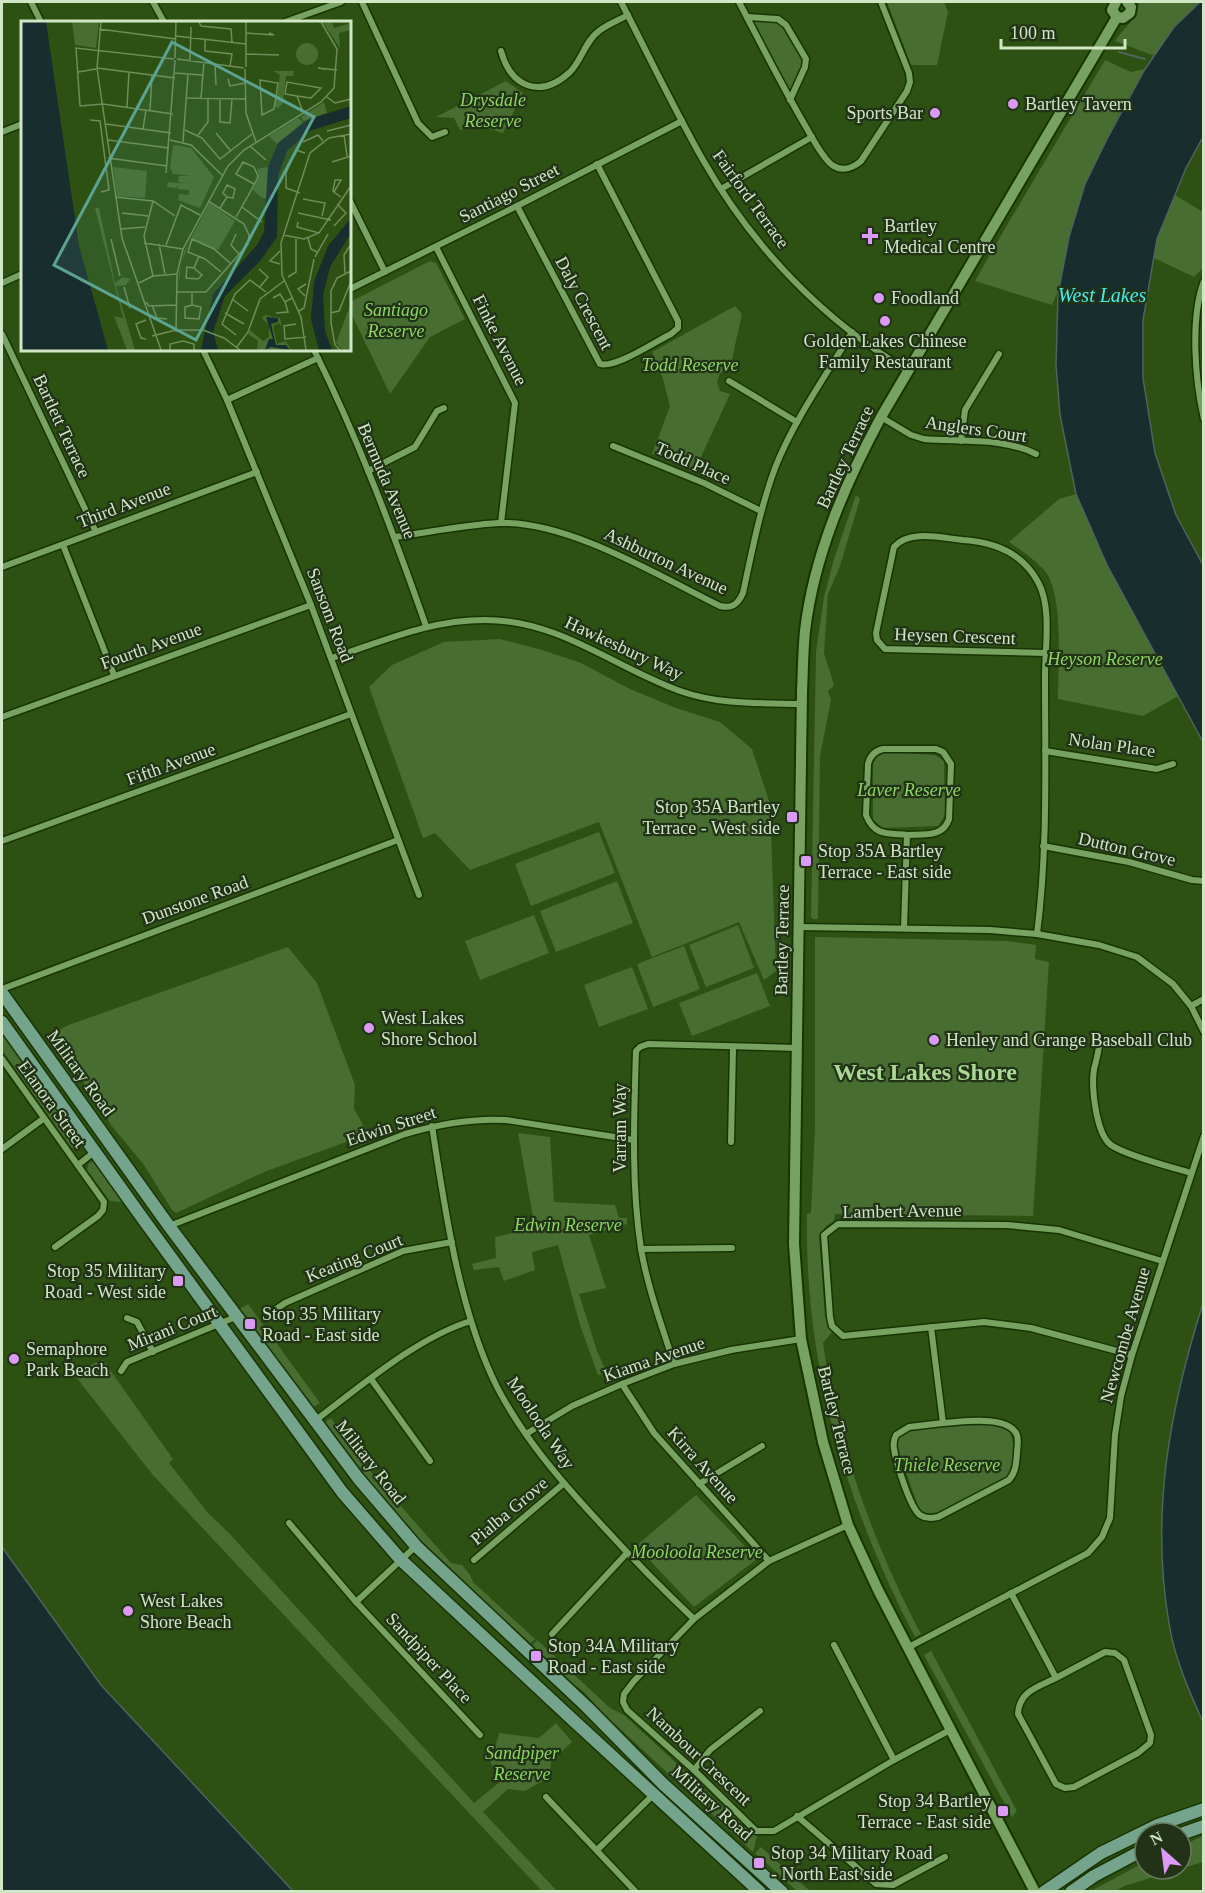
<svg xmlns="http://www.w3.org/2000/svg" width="1205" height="1893" font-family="Georgia,serif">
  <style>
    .green { fill: #476d30 }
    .water { fill: #182d2d; stroke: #4f645b; stroke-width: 1.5 }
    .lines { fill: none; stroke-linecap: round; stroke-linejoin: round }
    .stream { stroke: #4f645b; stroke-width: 2 }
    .minor-casing { stroke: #183404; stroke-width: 9 }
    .tertiary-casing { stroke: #183404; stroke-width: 14 }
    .secondary-casing { stroke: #183404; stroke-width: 15 }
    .minor { stroke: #78a262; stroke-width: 6 }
    .tertiary { stroke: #78a262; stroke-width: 10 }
    .secondary { stroke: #75a48d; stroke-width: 12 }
    .poi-dot { fill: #da9af6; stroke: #213217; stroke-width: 2 }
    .labels { text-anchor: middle; stroke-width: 4.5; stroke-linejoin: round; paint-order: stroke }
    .park-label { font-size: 18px; font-style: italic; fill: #8dd662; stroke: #213217 }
    .poi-label { font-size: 18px; fill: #d0e6c5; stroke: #213217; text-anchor: start }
    .street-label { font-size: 18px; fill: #d0e6c5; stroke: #213217 }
    .water-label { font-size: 20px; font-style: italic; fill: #43eded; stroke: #213217 }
    .district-label { font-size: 24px; font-weight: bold; fill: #acd896; stroke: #213217 }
    .inset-road { fill: none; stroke: #6e8d5a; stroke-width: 1.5 }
    .view { fill: #5ca391; fill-opacity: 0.15; stroke: #5ca391; stroke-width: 3 }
    .inset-edge { fill: none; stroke: #d0e6c5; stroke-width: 3 }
  </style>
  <rect width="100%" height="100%" fill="#2c5112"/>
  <!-- green -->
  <g class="green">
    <polygon points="887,2 944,2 948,12 937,65 911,65"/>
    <path d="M1139 2H1200L1174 27 1155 56 1115 41C1125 26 1137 21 1139 2Z"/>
    <polygon points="747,17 778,19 786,25 806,59 790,100"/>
    <path d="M1105 60 1131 72 1145 69C1116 117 1091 166 1074 220 1065 247 1065 279 1052 305L975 281C1017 206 1062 134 1105 60Z"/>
    <polygon points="506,81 523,93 503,133 480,126 460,130 454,118 436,117"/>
    <polygon points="1175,195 1203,212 1203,268 1194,277 1154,258 1157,239"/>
    <polygon points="430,261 436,263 465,319 430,337 390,394 350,311 350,302"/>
    <polygon points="735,306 742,314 730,368 720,373 717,382 720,391 730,394 695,470 652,454 670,406 663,379 652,352"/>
    <path d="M1076 494 1107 565 1178 696 1143 716 1058 699C1058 667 1064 595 1045 571 1035 560 1021 550 1009 542L1059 499Z"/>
    <polygon points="856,495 860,499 840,566 828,594 824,653 834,685 828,691 831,700 820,756 818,919 813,919 811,917 816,652 824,597 834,559"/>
    <polygon points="500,639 542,650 581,663 630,689 676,708 720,722 752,749 770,804 776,971 764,980 739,922 652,957 599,822 470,870 435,833 423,838 369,687 392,665 444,642"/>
    <polygon points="886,752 935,755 944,761 945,815 938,826 883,828 873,820 873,764 877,756"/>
    <polygon points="599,832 615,873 531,906 515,864"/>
    <polygon points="617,881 633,923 556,952 540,911"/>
    <polygon points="534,915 549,953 480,980 465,941"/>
    <polygon points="738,925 754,968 706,987 689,945"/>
    <path d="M815 937 1006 941 1036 945 1035 959 1049 962 1033 1216 835 1214 834 1221 826 1226 819 1236 825 1316 828 1326 832 1332 823 1343C825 1361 830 1379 833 1397 851 1480 881 1558 921 1634L915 1637C846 1505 804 1364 807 1214L811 1213 815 1128Z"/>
    <polygon points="684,946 700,989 653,1007 637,964"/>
    <polygon points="288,947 317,983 355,1085 354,1109 368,1134 264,1172 176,1213 172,1210 144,1165 111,1125 95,1097 48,1037 66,1026"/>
    <polygon points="632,967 648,1009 599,1027 584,985"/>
    <polygon points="757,973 770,1006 692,1036 679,1003"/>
    <polygon points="2,1032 80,1141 81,1144 77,1149 74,1149 71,1147 2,1050"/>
    <polygon points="518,1133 550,1137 554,1202 615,1205 619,1218 627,1218 627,1224 589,1235 606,1288 579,1294 597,1351 607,1373 598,1375 580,1325 558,1245 532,1252 535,1270 504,1281 499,1267 474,1270 472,1264 496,1258 495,1237 535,1228"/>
    <polygon points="92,1162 95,1163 122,1202 110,1201 87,1170 89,1163"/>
    <polygon points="248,1304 320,1403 312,1408 240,1309"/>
    <path d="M103 1360 173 1459 169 1463 208 1513 229 1533 474 1803 501 1781 485 1752C495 1749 497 1743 499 1733L539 1738 556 1723 572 1742 551 1761 550 1777 525 1791 508 1789 483 1812 557 1891H542L152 1474 72 1372Z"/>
    <polygon points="331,1418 370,1471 451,1563 462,1565 470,1575 473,1582 535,1639 529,1645 410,1536 323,1424"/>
    <path d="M971 1424 1000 1426 1009 1431C1016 1443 1015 1467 1006 1478L938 1514H925L919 1509 898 1449V1437L908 1429Z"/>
    <polygon points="696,1495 757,1559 694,1607 636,1546"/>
    <polygon points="537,1640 610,1708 624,1715 751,1832 757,1836 753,1852 604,1714 583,1691 562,1676 531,1647"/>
    <polygon points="931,1651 1017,1811 1012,1817 924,1655"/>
    <polygon points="1203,1836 1203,1862 1124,1886 1115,1891 1091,1891 1145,1862 1145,1869 1181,1869 1181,1846"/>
    <polygon points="761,1847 810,1891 797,1891 755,1853"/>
  </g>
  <!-- water -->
  <g class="water">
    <polygon points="1200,2 1204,2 1203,137 1186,168 1157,239 1143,320 1143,378 1155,453 1176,515 1203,565 1203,742 1107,565 1076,494 1060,415 1056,365 1058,294 1069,237 1085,184 1107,139 1145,69 1174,27"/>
    <path d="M1203 1303 1204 1722H1203C1189 1691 1174 1657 1169 1623 1150 1513 1170 1408 1203 1303Z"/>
    <polygon points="2,1547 101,1685 293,1891 2,1891"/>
  </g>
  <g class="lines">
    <!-- stream -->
    <polyline class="stream" points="1119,52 1145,59"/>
    <defs>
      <g id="minor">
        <polyline points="31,2 41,22"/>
        <polyline points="153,2 164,22"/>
        <polyline points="362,2 418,123 432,137 445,132"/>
        <path d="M621 2C648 54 674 109 703 160 752 246 823 321 909 371"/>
        <path d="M739 2C761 44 782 86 806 127 813 139 822 157 832 165 842 172 853 168 861 161L907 91 910 82 909 73 881 2"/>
        <polyline points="747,17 778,19 786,25 806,59 805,67 790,100"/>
        <polyline points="285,22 341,2"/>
        <path d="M501 51C511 88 541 99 570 72 582 60 585 41 599 31 608 24 619 20 628 15"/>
        <polyline points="2,132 22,124"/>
        <polyline points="721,189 812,137"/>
        <polyline points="350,201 385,272"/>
        <path d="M517 206 600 364C615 369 656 341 671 334L678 328V321L597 164"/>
        <polyline points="436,247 515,403 501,523"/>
        <path d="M1204 281C1190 317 1195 381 1204 419"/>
        <polyline points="2,283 22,274"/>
        <polyline points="350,289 517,206 682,121"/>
        <polyline points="2,334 96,532"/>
        <polyline points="203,350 227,400 311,605 419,895"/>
        <path d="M314 350C358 438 393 532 426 626"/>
        <polyline points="729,381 797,422"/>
        <polyline points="227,400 318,358"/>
        <path d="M881 417 911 435 924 439C960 442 1003 437 1036 454"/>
        <polyline points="961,441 965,410 999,354"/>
        <polyline points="613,446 704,483 761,511"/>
        <polyline points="368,471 415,447 437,411 444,408"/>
        <path d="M395 537C430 532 464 525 499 523 567 520 659 576 720 606 732 609 738 604 743 593 752 551 760 509 775 468 794 420 825 377 852 332"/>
        <polyline points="63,545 114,675"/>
        <polyline points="2,567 257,472"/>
        <path d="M332 658C384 641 429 620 485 620 560 620 613 667 680 691 719 705 760 703 801 704"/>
        <polyline points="2,717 311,605"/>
        <polyline points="1045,751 1157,769 1173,764"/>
        <polyline points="2,841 351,714"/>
        <polyline points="1043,846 1129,862 1192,880 1204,881"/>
        <polyline points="799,927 990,930 1037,934 1099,945 1137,957 1173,984 1191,1006 1204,1032"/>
        <path d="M904 928 907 835C923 834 943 838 949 819L951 764 943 752 936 749H883C874 751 870 756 868 764L866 815C874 836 887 833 907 835"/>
        <path d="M1037 934C1048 849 1045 762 1045 676 1045 647 1052 607 1038 582 1022 552 994 542 963 540 941 538 909 529 894 547L876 633 877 640 885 649 1045 653"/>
        <polyline points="2,989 398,840"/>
        <polyline points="1191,1006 1204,999"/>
        <path d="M1099 1046C1098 1054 1096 1062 1094 1069 1091 1087 1096 1134 1111 1145 1127 1156 1171 1167 1191 1173"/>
        <polyline points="2,1059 104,1202 103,1210 98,1216 55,1247"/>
        <path d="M432 1126C445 1210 459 1311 497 1387 523 1437 560 1480 598 1521 629 1555 661 1588 694 1619"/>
        <polyline points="731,1142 733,1048"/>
        <polyline points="2,1149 43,1119"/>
        <polyline points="78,1165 94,1152"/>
        <path d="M169 1226 405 1134C439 1124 471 1118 506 1120L634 1140"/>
        <polyline points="641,1249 732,1248"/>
        <polyline points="272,1312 285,1303 403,1251 452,1242"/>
        <polyline points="127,1318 137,1322 153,1352"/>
        <path d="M931 1327 943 1423C961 1422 1008 1414 1017 1435 1019 1441 1017 1448 1017 1454 1016 1464 1016 1472 1009 1480L938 1517C932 1518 926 1519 920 1515 910 1508 896 1462 894 1449 893 1444 894 1439 896 1435L909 1427 943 1423"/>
        <polyline points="1132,1355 1031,1328 984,1322 843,1336 832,1326 830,1317 824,1235 838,1224 1007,1225 1059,1230 1162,1261"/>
        <path d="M674 1364C662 1326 648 1289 641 1249 631 1183 634 1117 636 1051L640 1047 648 1044 797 1048"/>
        <polyline points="121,1371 127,1362 238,1316"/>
        <polyline points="371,1379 430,1461"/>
        <polyline points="622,1384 654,1433 769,1561"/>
        <path d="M316 1420C361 1386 418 1337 471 1321"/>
        <polyline points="526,1434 572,1406 622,1384 674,1364 731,1350 801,1339"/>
        <polyline points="699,1484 762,1446"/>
        <polyline points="289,1523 356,1602 480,1735"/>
        <polyline points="848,1525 769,1561 694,1619 634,1681 624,1694 623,1702 627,1710 694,1770 756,1831 774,1831 894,1760 950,1730"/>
        <polyline points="474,1560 563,1484"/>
        <path d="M1011 1593 1056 1678 1105 1652 1115 1653 1124 1660 1151 1735 1150 1743 1138 1753 1074 1787 1065 1788 1056 1784 1018 1714C1019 1691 1038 1687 1056 1678"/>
        <polyline points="356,1602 416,1546"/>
        <polyline points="552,1634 627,1553"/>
        <polyline points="834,1645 894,1760"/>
        <polyline points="907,1648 1088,1553 1102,1537 1110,1518 1115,1435 1121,1396 1132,1355 1204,1136"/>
        <polyline points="694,1770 710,1750 760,1711"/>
        <polyline points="546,1797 636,1892"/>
        <polyline points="797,1816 876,1884 893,1885 945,1857"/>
        <polyline points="597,1850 655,1793"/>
      </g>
      <g id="tertiary">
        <polyline points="1116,2 1112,10 1117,17"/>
        <polyline points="1117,17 1123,18 1130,13 1131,7 1127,2"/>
        <path d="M1035 1892 878 1590 848 1525 823 1442 801 1339 794 1244 802 691C803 671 803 651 805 631 814 555 845 484 881 417L1117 17"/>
      </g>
      <g id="secondary">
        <polyline points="2,993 169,1226 358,1478 416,1546 587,1707 663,1784 782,1892"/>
        <polyline points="2,1022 143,1219 342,1492 401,1560 574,1721 760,1892"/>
        <polyline points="1181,1834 1204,1826"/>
        <polyline points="1044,1892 1101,1853 1158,1825 1204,1809"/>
        <polyline points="1071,1892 1094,1876 1145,1849"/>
      </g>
    </defs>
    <!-- minor casing -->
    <use href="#minor" class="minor-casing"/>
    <!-- tertiary casing -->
    <use href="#tertiary" class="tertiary-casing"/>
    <!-- secondary casing -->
    <use href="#secondary" class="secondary-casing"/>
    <!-- minor -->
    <use href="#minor" class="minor"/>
    <!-- tertiary -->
    <use href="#tertiary" class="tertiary"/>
    <!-- secondary -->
    <use href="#secondary" class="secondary"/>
  </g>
  <!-- markers -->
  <g class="poi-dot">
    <circle cx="1013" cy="104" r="6"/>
    <circle cx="935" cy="113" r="6"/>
    <path d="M867 227h6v6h6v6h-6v6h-6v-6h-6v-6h6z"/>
    <circle cx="879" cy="298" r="6"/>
    <circle cx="885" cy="321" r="6"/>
    <rect x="786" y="811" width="12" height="12" rx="3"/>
    <rect x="800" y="855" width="12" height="12" rx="3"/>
    <circle cx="369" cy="1028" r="6"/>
    <circle cx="934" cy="1040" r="6"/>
    <rect x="172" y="1275" width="12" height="12" rx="3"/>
    <rect x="244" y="1318" width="12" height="12" rx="3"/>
    <circle cx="14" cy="1359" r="6"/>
    <circle cx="128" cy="1611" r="6"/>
    <rect x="530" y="1650" width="12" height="12" rx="3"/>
    <rect x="997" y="1805" width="12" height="12" rx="3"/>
    <rect x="753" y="1857" width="12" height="12" rx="3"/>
  </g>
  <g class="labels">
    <!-- park labels -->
    <g class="park-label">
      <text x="493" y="106">Drysdale<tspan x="493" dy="21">Reserve</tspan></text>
      <text x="396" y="316">Santiago<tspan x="396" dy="21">Reserve</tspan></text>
      <text x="690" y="371">Todd Reserve</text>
      <text x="1105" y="665">Heyson Reserve</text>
      <text x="909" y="796">Laver Reserve</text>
      <text x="568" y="1231">Edwin Reserve</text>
      <text x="947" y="1471">Thiele Reserve</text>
      <text x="697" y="1558">Mooloola Reserve</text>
      <text x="522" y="1759">Sandpiper<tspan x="522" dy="21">Reserve</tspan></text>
    </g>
    <!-- poi labels -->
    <g class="poi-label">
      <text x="1025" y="110">Bartley Tavern</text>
      <text x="923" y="119" text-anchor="end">Sports Bar</text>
      <text x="884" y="232">Bartley<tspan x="884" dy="21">Medical Centre</tspan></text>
      <text x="891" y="304">Foodland</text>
      <text x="885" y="347" text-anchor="middle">Golden Lakes Chinese<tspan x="885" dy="21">Family Restaurant</tspan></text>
      <text x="780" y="813" text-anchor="end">Stop 35A Bartley<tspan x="780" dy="21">Terrace - West side</tspan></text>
      <text x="818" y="857">Stop 35A Bartley<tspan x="818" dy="21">Terrace - East side</tspan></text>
      <text x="381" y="1024">West Lakes<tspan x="381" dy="21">Shore School</tspan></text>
      <text x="946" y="1046">Henley and Grange Baseball Club</text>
      <text x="166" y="1277" text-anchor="end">Stop 35 Military<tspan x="166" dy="21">Road - West side</tspan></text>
      <text x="262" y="1320">Stop 35 Military<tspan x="262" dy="21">Road - East side</tspan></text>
      <text x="26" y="1355">Semaphore<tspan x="26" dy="21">Park Beach</tspan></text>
      <text x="140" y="1607">West Lakes<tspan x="140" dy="21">Shore Beach</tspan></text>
      <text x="548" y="1652">Stop 34A Military<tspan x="548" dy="21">Road - East side</tspan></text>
      <text x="991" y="1807" text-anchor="end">Stop 34 Bartley<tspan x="991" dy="21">Terrace - East side</tspan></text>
      <text x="771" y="1859">Stop 34 Military Road<tspan x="771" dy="21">- North East side</tspan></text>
    </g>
    <!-- street labels -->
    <g class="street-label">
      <text transform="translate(509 193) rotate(-27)" y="6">Santiago Street</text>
      <text transform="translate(751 199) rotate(54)" y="6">Fairford Terrace</text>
      <text transform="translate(584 303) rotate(62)" y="6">Daly Crescent</text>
      <text transform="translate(500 340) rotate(63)" y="6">Finke Avenue</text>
      <text transform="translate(62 426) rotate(65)" y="6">Bartlett Terrace</text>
      <text transform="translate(976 429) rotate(8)" y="6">Anglers Court</text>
      <text transform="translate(845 457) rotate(-65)" y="6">Bartley Terrace</text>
      <text transform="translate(693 463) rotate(24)" y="6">Todd Place</text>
      <text transform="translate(387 481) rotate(67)" y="6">Bermuda Avenue</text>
      <text transform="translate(124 505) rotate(-21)" y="6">Third Avenue</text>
      <text transform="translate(666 561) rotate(25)" y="6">Ashburton Avenue</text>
      <text transform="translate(330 615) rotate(69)" y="6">Sansom Road</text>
      <text transform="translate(955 636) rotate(2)" y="6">Heysen Crescent</text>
      <text transform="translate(151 646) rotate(-20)" y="6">Fourth Avenue</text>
      <text transform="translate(624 648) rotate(25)" y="6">Hawkesbury Way</text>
      <text transform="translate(1112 745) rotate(8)" y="6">Nolan Place</text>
      <text transform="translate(171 764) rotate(-20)" y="6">Fifth Avenue</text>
      <text transform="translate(1127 849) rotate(13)" y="6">Dutton Grove</text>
      <text transform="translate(195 900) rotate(-20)" y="6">Dunstone Road</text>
      <text transform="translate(782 940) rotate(-89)" y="6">Bartley Terrace</text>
      <text transform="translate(81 1073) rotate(54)" y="6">Military Road</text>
      <text transform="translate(52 1104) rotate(54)" y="6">Elanora Street</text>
      <text transform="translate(391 1126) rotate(-18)" y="6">Edwin Street</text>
      <text transform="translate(620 1128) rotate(-90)" y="6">Varram Way</text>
      <text transform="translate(902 1211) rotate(-1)" y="6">Lambert Avenue</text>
      <text transform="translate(354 1258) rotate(-22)" y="6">Keating Court</text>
      <text transform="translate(172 1328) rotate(-22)" y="6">Mirani Court</text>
      <text transform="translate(1125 1335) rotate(-74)" y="6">Newcombe Avenue</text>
      <text transform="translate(654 1359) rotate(-19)" y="6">Kiama Avenue</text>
      <text transform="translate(837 1420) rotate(76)" y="6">Bartley Terrace</text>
      <text transform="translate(541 1423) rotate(56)" y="6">Mooloola Way</text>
      <text transform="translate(371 1462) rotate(52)" y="6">Military Road</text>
      <text transform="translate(703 1465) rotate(48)" y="6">Kirra Avenue</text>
      <text transform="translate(509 1511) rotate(-40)" y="6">Pialba Grove</text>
      <text transform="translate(429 1658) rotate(47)" y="6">Sandpiper Place</text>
      <text transform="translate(699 1756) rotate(43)" y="6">Nambour Crescent</text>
      <text transform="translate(712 1803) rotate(42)" y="6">Military Road</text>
    </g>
    <!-- water labels -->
    <g class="water-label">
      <text x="1102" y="302">West Lakes</text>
    </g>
    <!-- district labels -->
    <g class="district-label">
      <text x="925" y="1080">West Lakes Shore</text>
    </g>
  </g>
  <!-- overview -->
  <g transform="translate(21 21)">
    <rect width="330" height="330" fill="#2c5112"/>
    <path d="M51 1H78L75 27 54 24ZM311 1 313 7 330 2V9L318 12 319 27 302 2ZM275 33a11 11 0 1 1 22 0a11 11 0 1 1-22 0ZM252 50H273L272 55H265L262 82 257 87 254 86 259 54ZM303 81 306 92 283 100 280 96ZM277 97 282 101 256 123 248 115ZM156 124 170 127 193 156 179 187 157 179 158 173 168 174V169L157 168V163L156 167 146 166 147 161 169 163 157 161 158 155H170L152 153 149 146 152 125ZM92 146 126 150 124 177 96 175ZM247 146 246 177H241L232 169 238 154 236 148ZM188 182 214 200 197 229 170 218 160 242 157 271 158 252 163 231ZM74 187H78L94 262 102 256 109 258 105 264 95 265 114 329H106L93 295 102 297ZM330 282V329H321L315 322ZM244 294 259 297 261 305 258 302 252 305 256 323 265 320 270 329H236L237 320 227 313 229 309 242 320 248 316V304L241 297Z" fill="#476d30"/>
    <path d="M0 1H25L58 225 87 329H0ZM330 85V97L288 110 266 130 257 155 256 216 239 240 204 275 192 311 197 329H180L192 273 236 224 243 211 247 146 257 122 288 98ZM330 197V212L309 246 302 274 304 310 311 329H298L290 298 293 261 307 225ZM245 296 257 297V301L250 303 255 324H265L269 329 250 326 244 329 248 318H252Z" fill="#182d2d"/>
    <path class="inset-road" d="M80 1 76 47 101 217 140 329M178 1 180 5 210 8 211 21M78 8 155 18M225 12 253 14 248 12M155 15 225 23M184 19V30L211 33 209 45M225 33 258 34M154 37 155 1M156 38 223 47M169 40 170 6M194 43 195 64M225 46V1M76 47 154 57M224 48 225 92 235 121M303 48 297 47 316 49M57 51 75 48M154 52 181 54M207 58 209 65 224 62M239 59 257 62 253 88 241 94ZM276 75 290 77 300 67 266 61 264 73 276 75 282 91M306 76 314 82 330 78M166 77 224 78M180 77 183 41M199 78V101L209 102 211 78M106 86 108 51M129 89 131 54M152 93 82 83 59 85 55 27 153 38M69 99 79 100 88 169 80 171M85 103 150 112M122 108 125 89M164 109 181 117 199 138 231 113M306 110 330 104M195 112 209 129M177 114 187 101V77M323 114 326 135M87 119 148 127M149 119 170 124 201 154M162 121 167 53M282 121 297 114 302 120M229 125 245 139M87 137 146 145M311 141 330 135M145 152 154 39M313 171 320 159H314L312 170 314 172 320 176M279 172 265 167V152L275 129 284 132M94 176 132 180 154 195M282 178 304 182 301 195M221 186 241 201M199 187 206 176 212 177 214 168 206 164 202 172 206 176M101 192 127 195M277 192 310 199M215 196 227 175 236 158 237 155 233 146 222 141 215 153 233 163M277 201 276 206 298 212M313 205 325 192 316 183M100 208 124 206M215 213 210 224 218 233M262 214 283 218 298 212 330 165M287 217 290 228 296 231M90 218 99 255M123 222 162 228M138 223 144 253M145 224 160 184 179 194M294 236 307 213M259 243 249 240 259 230M173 247 166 246 165 257 177 258 181 254 173 247 178 235M238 248 247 256 239 266M200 251 184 238 167 231 171 218 193 228 209 242M324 252 323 234 330 223M132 255 123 215 132 180M267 256 275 251V218M118 262 132 255 156 253M103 266 109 287M155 271H185L227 223 228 214 223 203 187 180M284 275 277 268 285 263M252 277 259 273 264 281 271 277M211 278 227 290M125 281 128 285 155 284M131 284 136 297 146 298M171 284 164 286V297L178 298 180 286 171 284V272M278 290 283 287 293 238M204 292 223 303M255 292 267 291 264 281M309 292 318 290 329 263M125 299 115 303 120 317 125 318M275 303 263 305 264 318 285 316M155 311 156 253 162 228 207 145 223 129 300 81 313 67 316 28 300 1M215 314 201 303 214 273 229 259 245 271M131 315 155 309H182L203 317 219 329M215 327 227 311 239 278 263 260M149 329V323L162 320 173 323V329M285 329 280 296 261 254 260 222 289 132 308 117 330 113M319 329 314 324 310 302V270L316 257 330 250"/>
    <path class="view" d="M151 21 293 96 175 319 33 244Z"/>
    <rect width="330" height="330" class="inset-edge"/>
  </g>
  <!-- border -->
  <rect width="1205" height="1893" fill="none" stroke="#d0e6c5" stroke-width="6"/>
  <!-- north arrow -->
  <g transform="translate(1163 1851) rotate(332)"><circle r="28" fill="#213217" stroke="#677a5d" stroke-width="1.5"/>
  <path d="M0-4.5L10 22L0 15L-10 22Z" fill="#da9af6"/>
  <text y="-9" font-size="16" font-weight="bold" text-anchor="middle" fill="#d0e6c5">N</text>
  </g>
  <!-- scale -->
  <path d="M1001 39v9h124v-9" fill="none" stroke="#d0e6c5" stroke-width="3"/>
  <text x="1010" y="39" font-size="18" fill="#d0e6c5" stroke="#213217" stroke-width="4.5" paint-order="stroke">100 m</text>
</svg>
